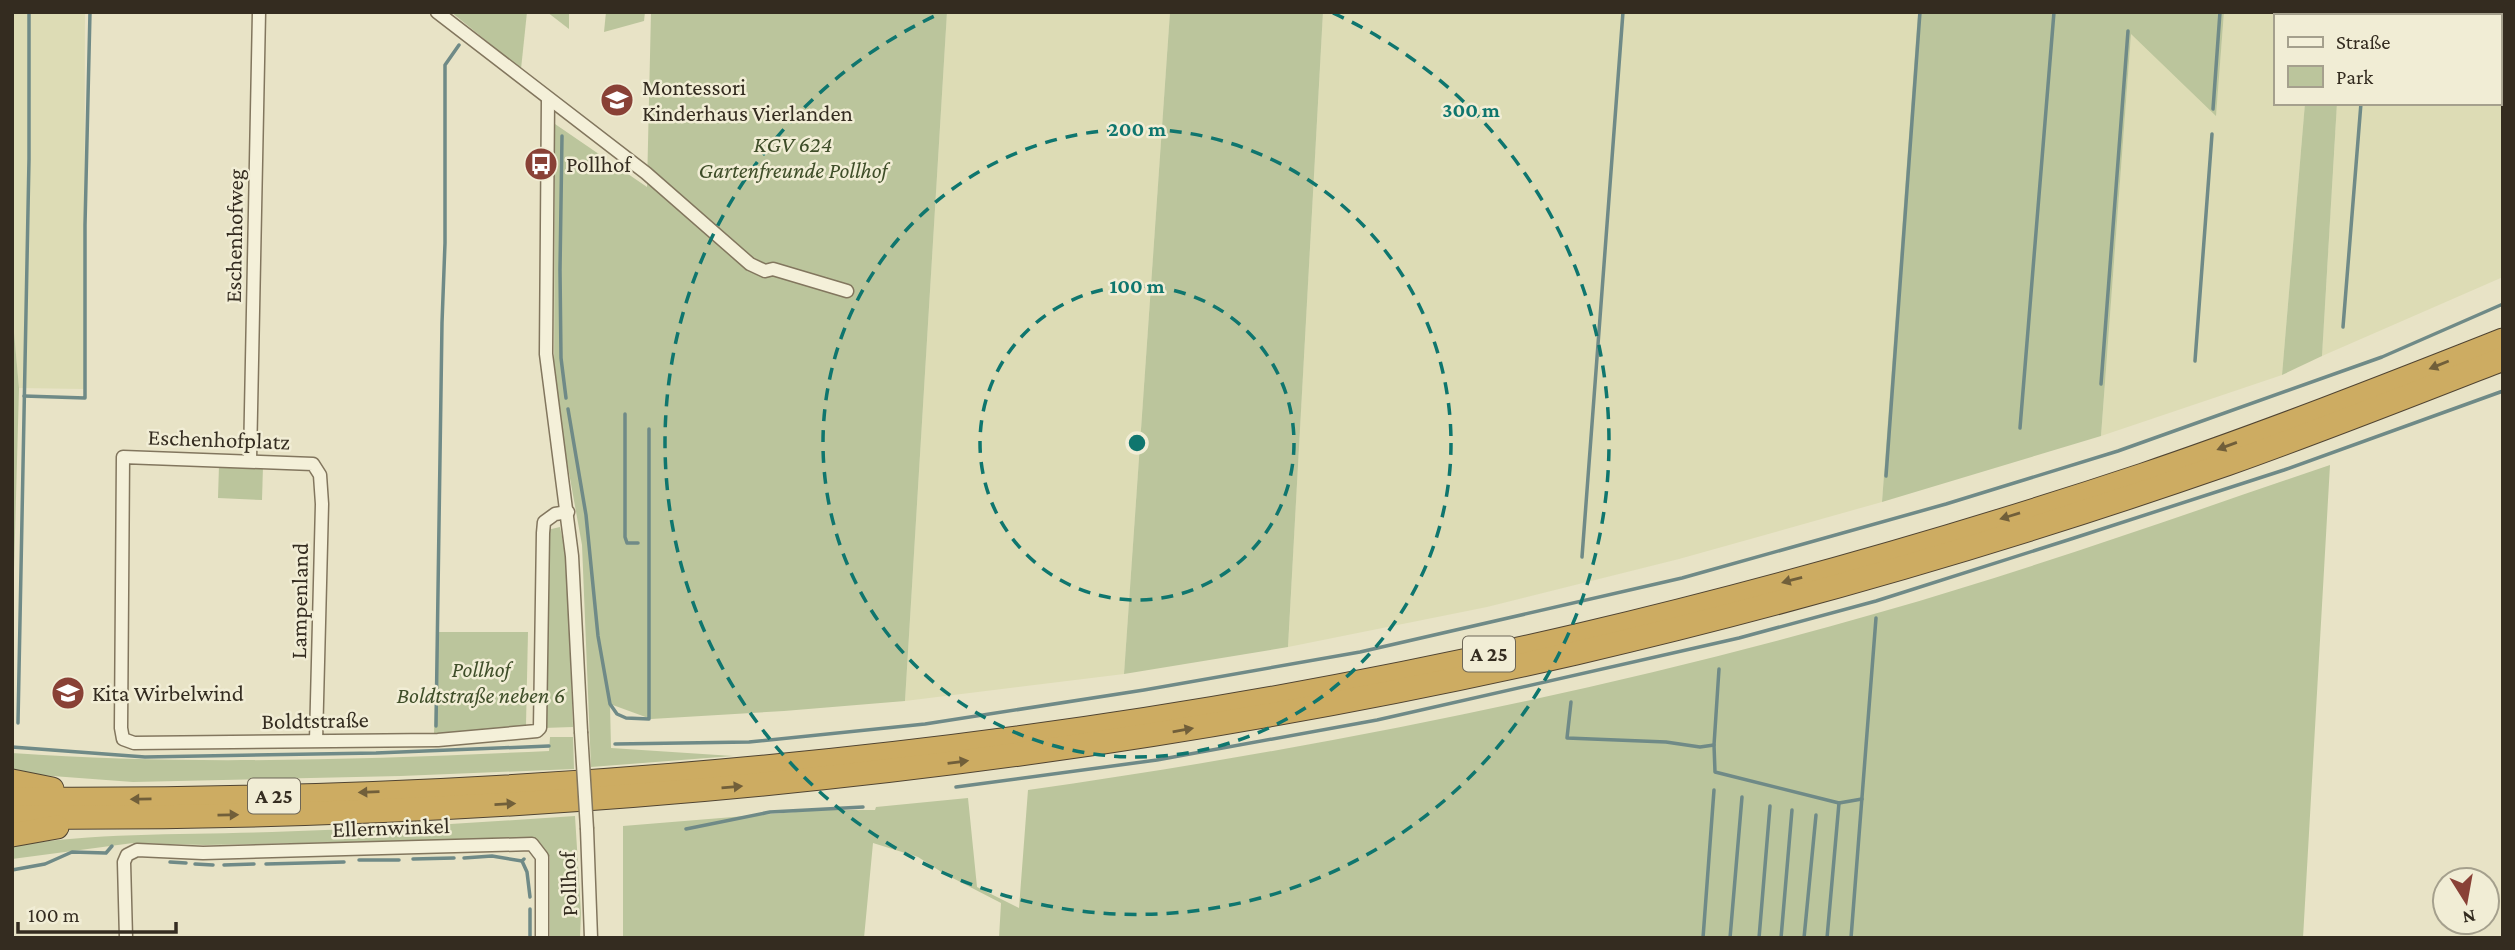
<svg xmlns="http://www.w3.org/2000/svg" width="2515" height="950" font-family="'Crimson Pro',serif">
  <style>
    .farmland { fill: #dddcb5 }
    .green { fill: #bbc59c }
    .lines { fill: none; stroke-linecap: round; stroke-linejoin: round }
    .stream { stroke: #6f8a87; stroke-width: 3.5 }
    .minor-casing { stroke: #82765e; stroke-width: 15 }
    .motorway-casing { stroke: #504432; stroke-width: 25 }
    .minor { stroke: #f4f0d9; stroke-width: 12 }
    .motorway { stroke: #cdac62; stroke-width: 23 }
    .minor-bridge-casing { stroke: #82765e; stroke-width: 15; stroke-linecap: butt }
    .minor-bridge { stroke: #f4f0d9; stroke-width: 12 }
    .oneway { fill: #715f3a }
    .ring { fill: none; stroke: #0f766e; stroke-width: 3.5; stroke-dasharray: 12 9 }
    .labels { text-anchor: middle; stroke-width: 5; stroke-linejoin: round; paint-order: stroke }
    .shield { fill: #f1edd5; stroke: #6d6656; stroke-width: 2 }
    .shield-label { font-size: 21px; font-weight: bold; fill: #342c20 }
    .poi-label { font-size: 23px; fill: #342c20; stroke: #f1edd5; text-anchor: start }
    .park-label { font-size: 23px; font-style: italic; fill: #3f4e29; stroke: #f1edd5 }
    .street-label { font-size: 23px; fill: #342c20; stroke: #f1edd5 }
    .centre { fill: #0f766e; stroke: #f1edd5; stroke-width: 3.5 }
    .ring-label { font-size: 21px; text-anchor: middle; font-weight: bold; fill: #0f766e; stroke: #f1edd5; stroke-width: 5; stroke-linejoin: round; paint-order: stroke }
  </style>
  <rect width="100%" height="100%" fill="#e8e3c6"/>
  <!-- farmland -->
  <g class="farmland">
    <polygon points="12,12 85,12 84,389 19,388 12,310"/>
    <polygon points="947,12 1170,12 1124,674 905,701"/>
    <polygon points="1323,12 1918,12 1882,502 1679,559 1487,607 1288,647"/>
    <polygon points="2224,12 2503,12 2503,277 2322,356 2337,103 2499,103 2499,16 2275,16 2275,103 2305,103 2282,375 2101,436 2131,33 2216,114"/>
  </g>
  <!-- green -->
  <g class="green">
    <polygon points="451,12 527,12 521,69"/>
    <polygon points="547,12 569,12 569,29"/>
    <polygon points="606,12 645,12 644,21 604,32"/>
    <polygon points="651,12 947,12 905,701 784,711 651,719 610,704 611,748 733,756 591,767 582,545 554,389 555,124 647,187"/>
    <polygon points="1170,12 1323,12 1288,647 1124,674"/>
    <polygon points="1918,12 2224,12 2216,116 2131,34 2101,436 1882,502"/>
    <polygon points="2305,103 2337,103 2322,356 2282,375"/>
    <polygon points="12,310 19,388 12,644"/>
    <polygon points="219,465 263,466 262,500 218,498"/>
    <path d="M2330 465 2303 938H999L1001 903 943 873 918 857 873 843 864 938H623V826L820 810H875L876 807 968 798 977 887 1019 908 1028 790C1315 749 1602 692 1881 612 2032 569 2180 516 2330 465Z"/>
    <polygon points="560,527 566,556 573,727 543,728 547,530"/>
    <polygon points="437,632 528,632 526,725 434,734"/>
    <path d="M550 737H573L574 769 401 776 133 782 12 773V753C191 766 371 759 549 751Z"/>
    <path d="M575 816 581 913 580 938H550V857L535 838 205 845 133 843 12 859V846C98 832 186 835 272 832 373 829 474 823 575 816Z"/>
  </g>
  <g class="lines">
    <!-- stream -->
    <g class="stream">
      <polyline points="2367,16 2368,12"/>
      <polyline points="2213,109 2220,12"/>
      <polyline points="562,136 560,270 561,358 566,398"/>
      <polyline points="2343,327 2361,103"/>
      <polyline points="2195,361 2212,134"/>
      <polyline points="2101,384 2128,31"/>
      <polyline points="24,396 85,398 85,225 90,12"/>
      <polyline points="568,409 586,515 598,636 610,704 617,714 626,718 649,719 649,429"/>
      <polyline points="625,414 625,537 627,543 638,543"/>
      <polyline points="2020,428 2054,12"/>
      <polyline points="1886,476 1920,12"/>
      <polyline points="1582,557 1623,12"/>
      <polyline points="1719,669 1714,745 1715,772 1839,803 1862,799"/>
      <polyline points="1571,702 1567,738 1666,742 1700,747 1714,745"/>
      <polyline points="18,723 29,159 29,12"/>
      <polyline points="436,726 442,323 445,243 445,65 459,45"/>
      <polyline points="615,744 749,742 925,724 1144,690 1360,652 1682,578 1946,504 2118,451 2382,357 2503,304"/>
      <polyline points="12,747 145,757 376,753 549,746"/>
      <polyline points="956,787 1157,760 1377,720 1739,638 1876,601 2071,539 2284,470 2503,391"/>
      <polyline points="686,829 770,812 863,807"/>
      <polyline points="464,858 492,856 522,861 524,859"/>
      <polyline points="413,859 454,858"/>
      <polyline points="359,860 399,860"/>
      <polyline points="522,861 527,872 530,897"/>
      <polyline points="170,862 186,863"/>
      <polyline points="195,864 213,865"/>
      <polyline points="266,864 344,862"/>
      <polyline points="224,865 254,864"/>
      <polyline points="12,870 45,864 72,852 106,853 112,846"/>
      <polyline points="530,938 530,909"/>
      <polyline points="1703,938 1714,790"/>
      <polyline points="1730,938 1742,797"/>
      <polyline points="1759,938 1770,806"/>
      <polyline points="1781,938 1792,810"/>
      <polyline points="1804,938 1816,815"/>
      <polyline points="1827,938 1839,803"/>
      <polyline points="1851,938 1876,618"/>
    </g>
    <defs>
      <g id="minor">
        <polyline points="437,12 646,173 750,264 765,271 773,269 847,291"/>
        <polyline points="548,99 546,354 572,556 581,732"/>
        <polyline points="250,460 259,12"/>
        <polyline points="316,741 322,504 320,475 313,464 123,457 121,728 123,739 134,743 438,740 537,731 540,728 543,533 544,522 555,514 568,512"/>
        <polyline points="587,829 591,938"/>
        <polyline points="126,938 124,862 127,855 137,850 203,853 532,844 542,857 542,938"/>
      </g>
      <g id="motorway">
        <polyline points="12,781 52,789"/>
        <path d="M12 799C537 803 1065 755 1576 636 1767 591 1957 537 2143 475 2264 434 2384 387 2503 340"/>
        <path d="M12 817C537 821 1063 770 1576 653 1796 602 2014 538 2227 464 2320 431 2411 395 2503 359"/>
        <polyline points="12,835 57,827"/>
      </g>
    </defs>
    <!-- minor casing -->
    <use href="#minor" class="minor-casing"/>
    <!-- motorway casing -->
    <use href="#motorway" class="motorway-casing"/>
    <!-- minor -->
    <use href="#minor" class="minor"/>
    <!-- motorway -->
    <use href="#motorway" class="motorway"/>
    <defs>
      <polyline id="minor-bridge" points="581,732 587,829"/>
    </defs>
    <!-- minor-bridge casing -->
    <use href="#minor-bridge" class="minor-bridge-casing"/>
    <!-- minor-bridge -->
    <use href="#minor-bridge" class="minor-bridge"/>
  </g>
  <!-- one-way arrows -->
  <defs><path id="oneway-solid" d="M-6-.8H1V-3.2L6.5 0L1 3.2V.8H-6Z" transform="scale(1.75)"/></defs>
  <g class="oneway">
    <use href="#oneway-solid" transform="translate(2439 365) rotate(158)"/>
    <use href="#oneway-solid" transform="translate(2227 446) rotate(160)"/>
    <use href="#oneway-solid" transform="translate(2010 516) rotate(163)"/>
    <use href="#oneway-solid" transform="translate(1792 580) rotate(165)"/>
    <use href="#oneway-solid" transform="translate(1183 730) rotate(-10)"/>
    <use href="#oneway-solid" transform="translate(958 762) rotate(-7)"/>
    <use href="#oneway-solid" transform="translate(732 787) rotate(-5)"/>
    <use href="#oneway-solid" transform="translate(369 792) rotate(178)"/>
    <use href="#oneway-solid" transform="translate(141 799) rotate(179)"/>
    <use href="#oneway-solid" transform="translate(505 804) rotate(-3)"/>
    <use href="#oneway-solid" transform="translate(228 815) rotate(-1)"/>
  </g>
  <!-- distance rings -->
  <g class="ring">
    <circle cx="1137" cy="443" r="157"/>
    <circle cx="1137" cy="443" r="314"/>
    <path d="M1333 13A472 472 0 1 1 941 13"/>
  </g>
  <!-- icons -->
  <defs>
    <symbol id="school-disc" viewBox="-11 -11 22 22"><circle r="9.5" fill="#894136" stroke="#f1edd5"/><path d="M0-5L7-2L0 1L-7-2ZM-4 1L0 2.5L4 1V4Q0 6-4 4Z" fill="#fff"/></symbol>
    <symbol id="bus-disc" viewBox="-11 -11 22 22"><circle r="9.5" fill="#894136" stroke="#f1edd5"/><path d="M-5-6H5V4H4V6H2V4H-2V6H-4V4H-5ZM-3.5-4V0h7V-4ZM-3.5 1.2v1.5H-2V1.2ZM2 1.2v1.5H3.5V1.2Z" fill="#fff"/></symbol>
  </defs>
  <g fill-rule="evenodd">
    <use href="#school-disc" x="598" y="81" width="38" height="38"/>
    <use href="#bus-disc" x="522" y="145" width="38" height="38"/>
    <use href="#school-disc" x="49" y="674" width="38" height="38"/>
  </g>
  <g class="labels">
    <!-- shield labels -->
    <g class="shield">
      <rect x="1463" y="636.5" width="52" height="35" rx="5"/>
      <rect x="248" y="778.5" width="52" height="35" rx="5"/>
    </g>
    <g class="shield-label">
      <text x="1489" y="661">A 25</text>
      <text x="274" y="803">A 25</text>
    </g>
    <!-- poi labels -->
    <g class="poi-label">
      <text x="642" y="95">Montessori<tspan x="642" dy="26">Kinderhaus Vierlanden</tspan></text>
      <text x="566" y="172">Pollhof</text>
      <text x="92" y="701">Kita Wirbelwind</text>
    </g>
    <!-- park labels -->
    <g class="park-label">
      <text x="793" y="152">KGV 624<tspan x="793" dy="26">Gartenfreunde Pollhof</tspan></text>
      <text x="481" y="677">Pollhof<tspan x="481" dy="26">Boldtstraße neben 6</tspan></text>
    </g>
    <!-- street labels -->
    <g class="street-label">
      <text transform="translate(234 236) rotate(-89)" y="8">Eschenhofweg</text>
      <text transform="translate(219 439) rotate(2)" y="8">Eschenhofplatz</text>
      <text transform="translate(299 601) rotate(-89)" y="8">Lampenland</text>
      <text transform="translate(315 720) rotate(-1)" y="8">Boldtstraße</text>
      <text transform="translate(391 827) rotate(-2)" y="8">Ellernwinkel</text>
      <text transform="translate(568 884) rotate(-92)" y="8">Pollhof</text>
    </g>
  </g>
  <circle cx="1137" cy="443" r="10" class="centre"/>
  <g class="ring-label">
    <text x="1471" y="117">300 m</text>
    <text x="1137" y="136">200 m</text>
    <text x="1137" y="293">100 m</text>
  </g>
  <!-- border -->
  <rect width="2515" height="950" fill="none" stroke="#342c20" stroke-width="28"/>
  <!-- legend -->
  <rect x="2274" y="14" width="228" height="91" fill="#f1edd5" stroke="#a5a08d" stroke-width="2"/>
  <rect x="2288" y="37" width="35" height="10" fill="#f4f0d9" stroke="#a5a08d" stroke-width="2"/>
  <text x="2336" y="49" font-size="21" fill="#342c20">Straße</text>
  <rect x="2288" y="66" width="35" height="21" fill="#bbc59c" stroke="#a5a08d" stroke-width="2"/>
  <text x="2336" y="84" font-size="21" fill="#342c20">Park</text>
  <!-- north arrow -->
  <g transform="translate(2466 901) rotate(169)"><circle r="33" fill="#f1edd5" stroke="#a5a08d" stroke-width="2"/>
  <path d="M0-5L12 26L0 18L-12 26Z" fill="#894136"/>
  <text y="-10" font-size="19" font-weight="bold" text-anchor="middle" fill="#342c20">N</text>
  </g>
  <!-- scale -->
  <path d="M18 922v10h158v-10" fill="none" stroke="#342c20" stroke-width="3.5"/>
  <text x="28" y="922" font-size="21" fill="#342c20" stroke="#f1edd5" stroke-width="5" paint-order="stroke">100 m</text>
</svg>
